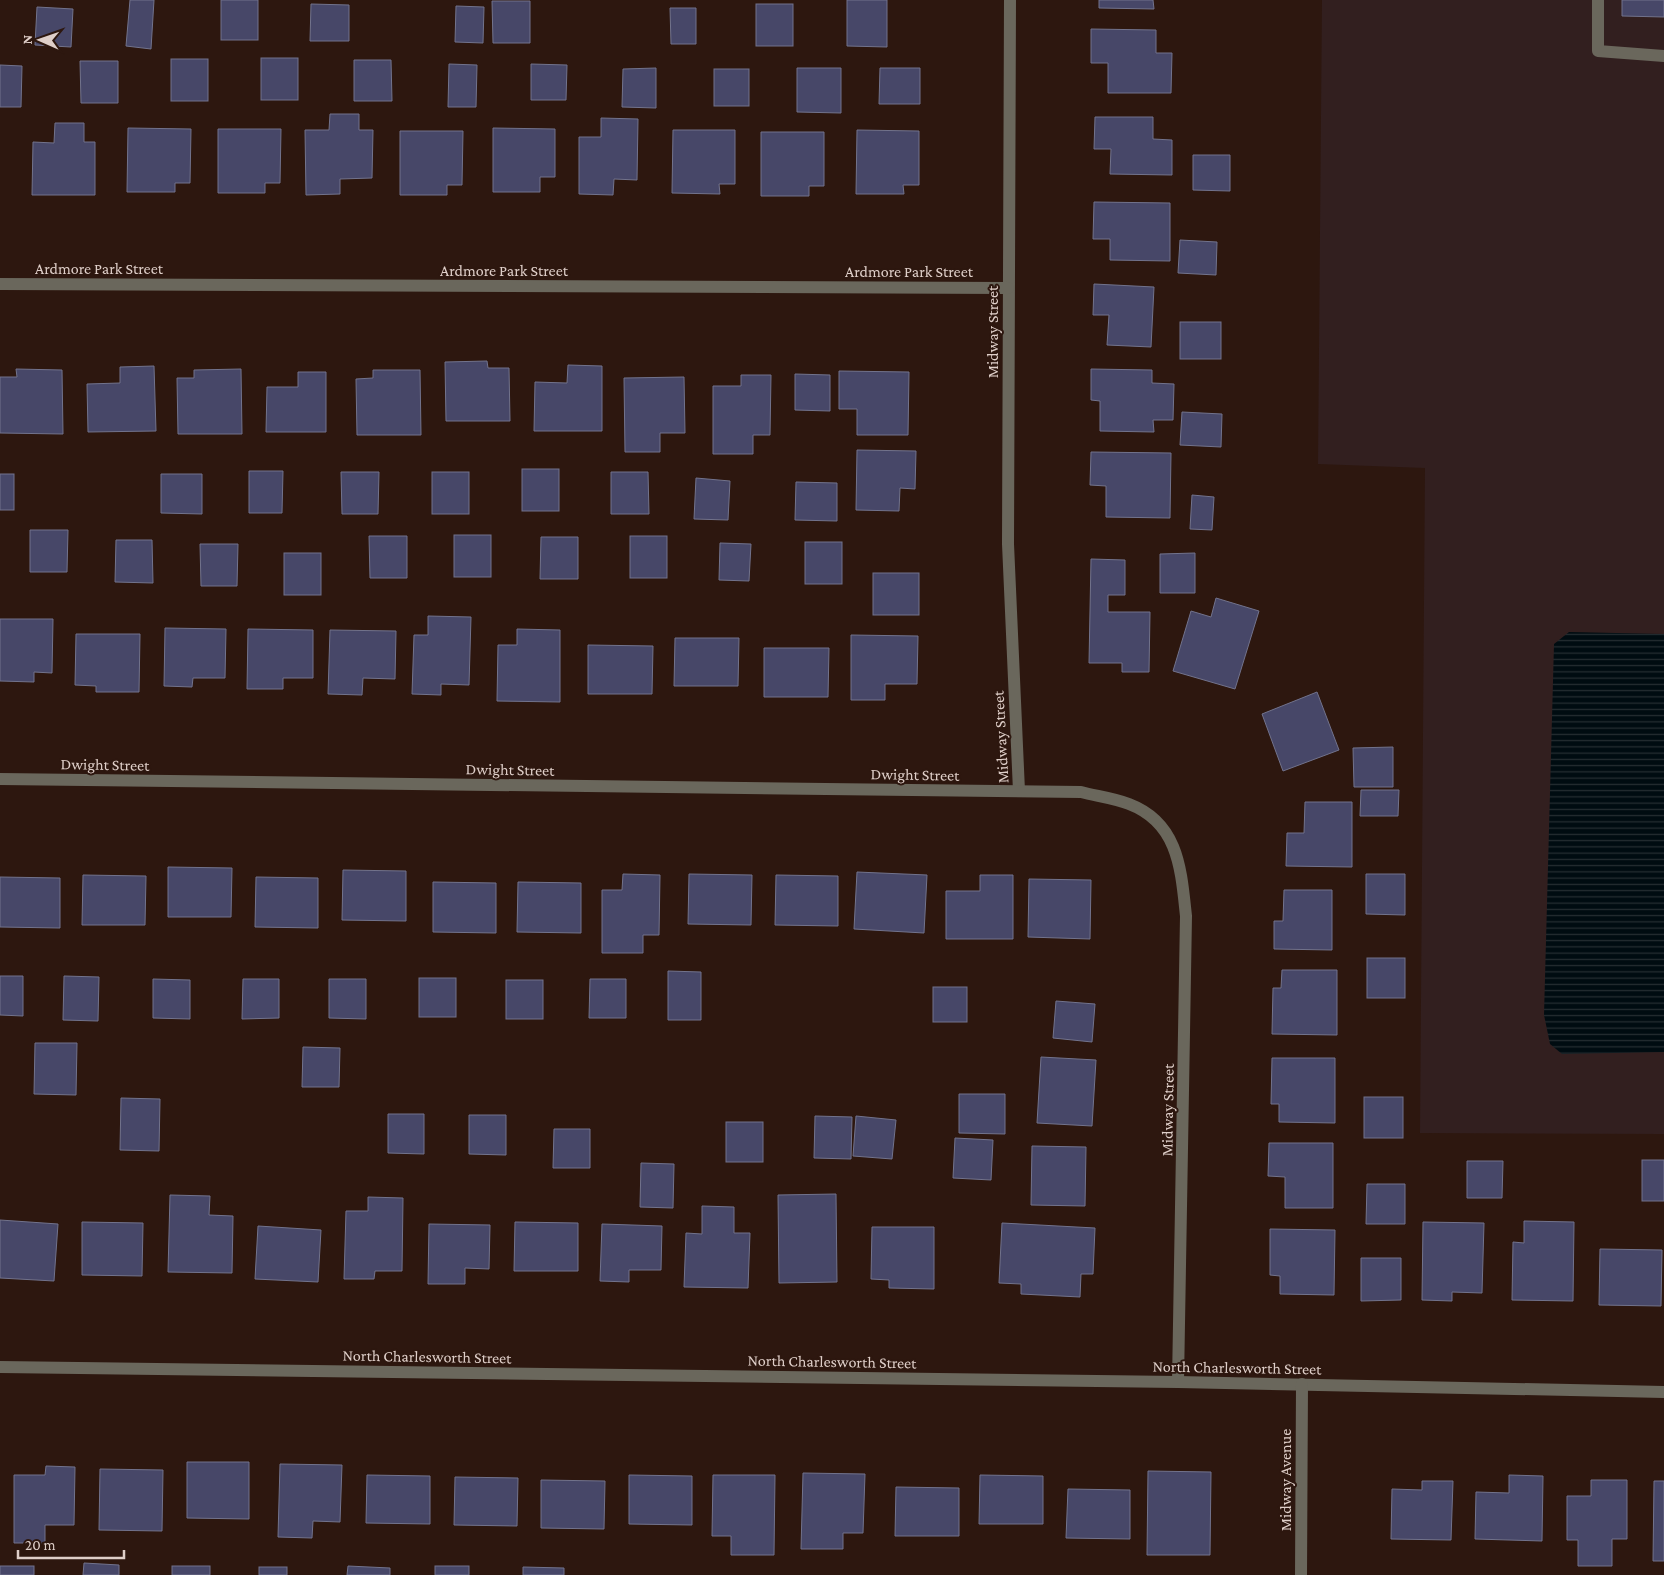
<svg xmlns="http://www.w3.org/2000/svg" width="1664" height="1575" font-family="'Crimson Pro',serif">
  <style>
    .commercial { fill: #321f1f }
    .water { fill: url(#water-rules) }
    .building { fill: #474768; stroke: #72738c }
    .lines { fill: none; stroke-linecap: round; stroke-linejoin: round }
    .minor { stroke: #6a675c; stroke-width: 12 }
    .labels { text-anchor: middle; stroke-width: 4; stroke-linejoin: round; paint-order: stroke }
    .street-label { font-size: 16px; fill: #dfcfc9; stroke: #2d170f }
  </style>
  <defs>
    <pattern id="water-rules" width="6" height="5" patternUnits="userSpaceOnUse" patternTransform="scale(1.25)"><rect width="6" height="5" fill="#000c11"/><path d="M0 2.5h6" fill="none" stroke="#252e32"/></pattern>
  </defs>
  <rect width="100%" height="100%" fill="#2d170f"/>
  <!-- commercial -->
  <polygon class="commercial" points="1322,0 1664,0 1664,1134 1420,1133 1425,468 1318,464"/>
  <!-- water -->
  <polygon class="water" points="1569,632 1664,634 1664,1052 1562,1054 1550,1044 1544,1015 1554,644"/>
  <!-- building -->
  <g class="building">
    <polygon points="130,0 154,0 151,49 126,46"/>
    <rect x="221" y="0" width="37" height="40"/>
    <polygon points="847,0 887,0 887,47 847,46"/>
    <polygon points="1099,0 1153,0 1154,9 1099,8"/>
    <polygon points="1622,0 1664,0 1664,17 1622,16"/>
    <polygon points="492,1 530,1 530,43 493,43"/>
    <polygon points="311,4 349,5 349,41 310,41"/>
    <rect x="756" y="4" width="37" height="42"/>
    <polygon points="456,6 484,7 483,43 455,42"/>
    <polygon points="37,7 73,9 71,47 35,45"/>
    <polygon points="670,8 696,8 696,44 671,44"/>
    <polygon points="1091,29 1156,30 1156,53 1172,53 1171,93 1108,93 1108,63 1091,63"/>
    <rect x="261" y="58" width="37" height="42"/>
    <rect x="171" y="59" width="37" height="42"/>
    <polygon points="354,60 391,60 392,101 354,101"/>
    <polygon points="80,61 118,61 118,103 81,103"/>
    <polygon points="449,64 477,65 476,107 448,107"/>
    <polygon points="531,64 567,65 566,100 531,100"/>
    <polygon points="0,65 22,66 21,107 0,107"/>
    <polygon points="656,68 656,108 622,107 623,69"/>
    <polygon points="797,68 841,68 841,113 797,112"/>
    <polygon points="880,68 920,68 920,104 879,104"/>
    <rect x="714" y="69" width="35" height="37"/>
    <polygon points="330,114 359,114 359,130 373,130 372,178 340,179 340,194 306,195 305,130 329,130"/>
    <polygon points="1095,117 1153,117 1153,139 1172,140 1172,175 1110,174 1111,149 1094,149"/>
    <polygon points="601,118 638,119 637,180 614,179 613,195 579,194 579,137 601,137"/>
    <polygon points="55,123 84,123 84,142 95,142 95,195 32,195 33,142 54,143"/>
    <polygon points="128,128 191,129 190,183 175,183 175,192 127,192"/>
    <polygon points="493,128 555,129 555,177 540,177 540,192 493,192"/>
    <polygon points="218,129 281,129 280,183 265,183 265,193 218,193"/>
    <polygon points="673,130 735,130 735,184 719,184 720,194 672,193"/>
    <polygon points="857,130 919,131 919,185 903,185 904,194 856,194"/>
    <polygon points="400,131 463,131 462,185 447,185 447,195 400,195"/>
    <polygon points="761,132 824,132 824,186 809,186 809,196 761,196"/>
    <polygon points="1193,155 1230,155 1230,191 1193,190"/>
    <polygon points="1094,202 1170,203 1170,261 1110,260 1110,239 1093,239"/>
    <polygon points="1180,240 1217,242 1216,275 1178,273"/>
    <polygon points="1094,284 1154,287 1151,347 1107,345 1109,315 1093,315"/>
    <rect x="1180" y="322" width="41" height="37"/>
    <polygon points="487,361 488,368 509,368 510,421 446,421 445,362"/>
    <polygon points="568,365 602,366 602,431 534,431 535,382 567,383"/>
    <polygon points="154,366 156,431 88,432 87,384 120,383 120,367"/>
    <polygon points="16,369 62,370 63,434 0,433 0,377 17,377"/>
    <polygon points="241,369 242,434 178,434 177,378 194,378 194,370"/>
    <polygon points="1091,369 1152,370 1152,383 1174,384 1173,420 1153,420 1154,432 1100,431 1100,401 1091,400"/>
    <polygon points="373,370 420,370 421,435 357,435 356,379 373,378"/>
    <polygon points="839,371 909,372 908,435 857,435 857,409 839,409"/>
    <polygon points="298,372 326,372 326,432 266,432 267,387 298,387"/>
    <polygon points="795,374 830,375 830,411 795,410"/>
    <polygon points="741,375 771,375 770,435 753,435 753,454 713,454 713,386 741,386"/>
    <polygon points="684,377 685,433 660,433 660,452 625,452 624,378"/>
    <polygon points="1182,412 1222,414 1221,447 1180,445"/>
    <polygon points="857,450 916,451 915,489 900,488 899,511 856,510"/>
    <polygon points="1091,452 1171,453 1170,518 1106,517 1106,486 1090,485"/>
    <rect x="522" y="469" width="37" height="42"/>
    <polygon points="249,471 283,471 282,513 249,513"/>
    <polygon points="341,472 379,472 378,514 342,514"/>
    <rect x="432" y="472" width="37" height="42"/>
    <polygon points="611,472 648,472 649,514 611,514"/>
    <rect x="0" y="474" width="14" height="36"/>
    <polygon points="161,474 202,474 202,514 161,513"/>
    <polygon points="696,478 730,481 728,520 694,519"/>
    <polygon points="796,482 837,483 837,521 795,520"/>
    <polygon points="1192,495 1214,497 1212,530 1190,529"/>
    <polygon points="30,530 68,530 67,572 30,572"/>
    <rect x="454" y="535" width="37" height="42"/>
    <polygon points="369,536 407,536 407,578 370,578"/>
    <rect x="630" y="536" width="37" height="42"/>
    <polygon points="541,537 578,537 578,579 540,579"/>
    <polygon points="116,540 152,540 153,583 115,582"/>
    <rect x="805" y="542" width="37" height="42"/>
    <polygon points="720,543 751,544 749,581 719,580"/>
    <polygon points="200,544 238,544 237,586 201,586"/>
    <rect x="284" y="553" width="37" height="42"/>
    <polygon points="1195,553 1195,593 1160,593 1160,554"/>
    <polygon points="1091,559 1125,560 1125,595 1108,595 1108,612 1150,612 1149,672 1122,672 1122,663 1089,663"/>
    <rect x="873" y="573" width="46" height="42"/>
    <polygon points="1216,598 1259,611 1235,689 1173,671 1191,611 1211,617"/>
    <polygon points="428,616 471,617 469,685 441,684 441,695 412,694 414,635 428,635"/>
    <polygon points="0,619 53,619 52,673 34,672 34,682 0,681"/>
    <polygon points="165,628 226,629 225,678 193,678 192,687 164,686"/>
    <polygon points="248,629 313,630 313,678 283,678 283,689 247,689"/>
    <polygon points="517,629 560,630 560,702 497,701 498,645 517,645"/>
    <polygon points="330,630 396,631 395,679 363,678 362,695 328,694"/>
    <polygon points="76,634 140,634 139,692 96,692 96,686 75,685"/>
    <polygon points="851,635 918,636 917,684 885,684 885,700 851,700"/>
    <polygon points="675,638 739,638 738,686 674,686"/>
    <polygon points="588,645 653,646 652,694 588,694"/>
    <polygon points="764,648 829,648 828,697 764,697"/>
    <polygon points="1317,692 1339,750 1283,771 1262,714"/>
    <polygon points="1393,747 1393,787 1354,787 1353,748"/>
    <polygon points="1361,790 1399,790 1398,816 1360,816"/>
    <polygon points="1305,802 1352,802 1352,867 1286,866 1287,833 1304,833"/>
    <polygon points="168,867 232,868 231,917 168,917"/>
    <polygon points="343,870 406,871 406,921 342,920"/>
    <polygon points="857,872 927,875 924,933 854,929"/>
    <polygon points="623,874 660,875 659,935 643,935 643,953 602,953 602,890 622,890"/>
    <polygon points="689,874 752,875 751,925 688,924"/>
    <polygon points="1366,874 1405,874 1405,915 1366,914"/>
    <polygon points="83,875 146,876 145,925 82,925"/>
    <polygon points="776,875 838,876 838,926 775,925"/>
    <polygon points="980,875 1013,875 1013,939 946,939 946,891 980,891"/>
    <polygon points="0,877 60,878 60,928 0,927"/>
    <polygon points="256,877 318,878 318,928 255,927"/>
    <polygon points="1029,879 1091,880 1090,939 1028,937"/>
    <polygon points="433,882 496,883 496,933 433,932"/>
    <polygon points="518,882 581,883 581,933 517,932"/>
    <polygon points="1284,890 1332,890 1332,950 1274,949 1274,921 1283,921"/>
    <rect x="1367" y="958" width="38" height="40"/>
    <polygon points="1282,970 1337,970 1337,1035 1272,1034 1273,988 1281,988"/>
    <polygon points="668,971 701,972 701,1020 668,1020"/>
    <polygon points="0,976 23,976 23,1016 0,1015"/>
    <polygon points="64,976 99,977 98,1021 63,1020"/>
    <rect x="419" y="978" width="37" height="39"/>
    <polygon points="153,979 190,980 190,1019 153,1018"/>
    <polygon points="243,979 279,979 279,1018 242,1019"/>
    <polygon points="329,979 366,979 366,1019 329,1018"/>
    <polygon points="590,979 626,979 626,1018 589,1018"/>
    <rect x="506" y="980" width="37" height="39"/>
    <rect x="933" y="987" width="34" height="35"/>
    <polygon points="1056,1001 1095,1004 1092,1042 1053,1038"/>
    <polygon points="35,1043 77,1043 76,1095 34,1094"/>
    <polygon points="303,1047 340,1048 339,1087 302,1087"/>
    <polygon points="1041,1057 1096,1060 1092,1126 1037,1123"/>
    <polygon points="1272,1058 1335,1058 1335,1123 1279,1122 1279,1104 1271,1104"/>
    <polygon points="959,1094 1005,1094 1005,1134 959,1133"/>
    <rect x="1364" y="1097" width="39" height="41"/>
    <polygon points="121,1098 160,1099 159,1151 120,1150"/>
    <polygon points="388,1114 424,1114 424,1154 388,1153"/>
    <polygon points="469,1115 506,1115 506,1155 469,1154"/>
    <polygon points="815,1116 852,1117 851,1159 814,1158"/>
    <polygon points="856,1116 896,1120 892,1159 853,1156"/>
    <rect x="726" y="1122" width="37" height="40"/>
    <polygon points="554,1129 590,1129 590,1168 553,1168"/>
    <polygon points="955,1138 993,1140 991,1180 953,1178"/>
    <polygon points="1269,1143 1333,1143 1333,1208 1285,1208 1285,1177 1268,1176"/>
    <polygon points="1032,1146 1086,1147 1085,1206 1031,1205"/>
    <rect x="1642" y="1160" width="22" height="41"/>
    <polygon points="1467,1161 1503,1161 1502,1198 1467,1198"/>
    <polygon points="641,1163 674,1164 673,1208 640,1207"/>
    <polygon points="1367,1184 1405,1184 1405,1224 1366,1224"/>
    <polygon points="836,1194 837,1282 779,1283 778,1195"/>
    <polygon points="170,1195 210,1196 209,1215 233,1216 232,1273 168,1272"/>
    <polygon points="368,1197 403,1198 402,1271 375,1271 374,1279 344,1279 346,1211 368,1211"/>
    <polygon points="702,1206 734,1207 734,1233 750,1233 748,1288 684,1287 686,1233 702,1234"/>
    <polygon points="0,1220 58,1224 54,1281 0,1278"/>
    <polygon points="1524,1221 1574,1222 1573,1301 1512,1300 1513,1242 1524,1243"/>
    <polygon points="82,1222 143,1223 142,1276 82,1275"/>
    <polygon points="515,1222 578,1223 578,1271 514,1271"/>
    <polygon points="1423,1222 1484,1223 1482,1293 1452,1292 1452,1301 1422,1300"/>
    <polygon points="1002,1223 1095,1228 1093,1274 1081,1274 1080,1297 1021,1294 1021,1284 999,1283"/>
    <polygon points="429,1224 490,1225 489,1269 465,1268 465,1284 428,1284"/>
    <polygon points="602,1224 662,1226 661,1270 629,1270 629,1282 600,1281"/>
    <polygon points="258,1226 321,1230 318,1282 255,1279"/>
    <polygon points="872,1227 934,1227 934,1289 889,1288 889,1280 871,1279"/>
    <polygon points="1270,1229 1335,1230 1334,1295 1280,1294 1280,1276 1270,1275"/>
    <polygon points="1600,1249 1662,1250 1661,1306 1599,1305"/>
    <polygon points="1361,1258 1401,1258 1401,1300 1361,1301"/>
    <polygon points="187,1462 249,1462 249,1519 187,1518"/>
    <polygon points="280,1464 342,1465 340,1522 313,1521 312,1538 278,1537"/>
    <polygon points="46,1466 75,1467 74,1525 45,1525 45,1543 14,1543 14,1475 45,1475"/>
    <polygon points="100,1469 163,1470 162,1531 99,1530"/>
    <polygon points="1148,1471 1211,1472 1210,1555 1147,1555"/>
    <polygon points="803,1473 865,1474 863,1533 843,1533 843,1549 801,1549"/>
    <polygon points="367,1475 430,1476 430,1524 366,1523"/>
    <polygon points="629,1475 692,1476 692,1525 629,1524"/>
    <polygon points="713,1475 775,1475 774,1555 731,1555 731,1536 712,1536"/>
    <polygon points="980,1475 1043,1476 1043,1524 979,1524"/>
    <polygon points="1509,1475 1543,1476 1542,1541 1475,1539 1476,1492 1509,1493"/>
    <polygon points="455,1477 518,1478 517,1526 454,1525"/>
    <polygon points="541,1480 605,1481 604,1529 541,1528"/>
    <polygon points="1591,1480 1627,1480 1627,1539 1612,1539 1612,1566 1578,1566 1578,1540 1567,1540 1567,1496 1591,1496"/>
    <polygon points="1422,1481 1453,1481 1451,1540 1391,1539 1392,1489 1422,1490"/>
    <polygon points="1654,1481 1664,1481 1664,1561 1653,1561"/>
    <polygon points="896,1487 959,1488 959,1536 895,1536"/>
    <polygon points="1068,1489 1130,1490 1130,1539 1066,1538"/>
    <polygon points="84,1563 119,1565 119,1575 83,1575"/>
    <rect x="0" y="1566" width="34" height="9"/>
    <rect x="172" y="1566" width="38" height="9"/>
    <polygon points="348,1566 390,1568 390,1575 347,1575"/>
    <rect x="435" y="1566" width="34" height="9"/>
    <rect x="259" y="1567" width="28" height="8"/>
    <polygon points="523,1567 564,1568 564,1575 523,1575"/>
  </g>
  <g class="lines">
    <!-- minor -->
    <g class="minor">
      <polyline points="1010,0 1008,544 1019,791"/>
      <polyline points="1598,0 1598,51 1664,56"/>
      <polyline points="0,284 1008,288"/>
      <path d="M0 779 1081 792C1096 796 1114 798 1129 804 1179 823 1181 870 1186 916L1178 1382"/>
      <polyline points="0,1367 1178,1382 1664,1392"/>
      <polyline points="1301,1575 1302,1384"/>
    </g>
  </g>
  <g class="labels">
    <!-- street labels -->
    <g class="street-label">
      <text x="99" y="274">Ardmore Park Street</text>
      <text x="504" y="276">Ardmore Park Street</text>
      <text x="909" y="277">Ardmore Park Street</text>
      <text transform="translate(992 332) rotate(-90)" y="6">Midway Street</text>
      <text transform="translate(1000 737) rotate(-93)" y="6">Midway Street</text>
      <text transform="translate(105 764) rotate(1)" y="6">Dwight Street</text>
      <text transform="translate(510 769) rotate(1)" y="6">Dwight Street</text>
      <text transform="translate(915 774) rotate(1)" y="6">Dwight Street</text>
      <text transform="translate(1167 1110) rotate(-89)" y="6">Midway Street</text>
      <text transform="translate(427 1356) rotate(1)" y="6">North Charlesworth Street</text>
      <text transform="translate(832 1361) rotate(1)" y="6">North Charlesworth Street</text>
      <text transform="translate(1237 1367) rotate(1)" y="6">North Charlesworth Street</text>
      <text transform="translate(1285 1480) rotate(-90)" y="6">Midway Avenue</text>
    </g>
  </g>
  <!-- north arrow -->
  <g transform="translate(40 40) rotate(272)" stroke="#2d170f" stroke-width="4" paint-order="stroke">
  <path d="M0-4L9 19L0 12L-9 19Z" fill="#dfcfc9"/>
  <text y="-8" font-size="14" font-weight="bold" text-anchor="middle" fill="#dfcfc9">N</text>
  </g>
  <!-- scale -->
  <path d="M18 1550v8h106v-8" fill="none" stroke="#dfcfc9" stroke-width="2.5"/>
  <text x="25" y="1550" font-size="15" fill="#dfcfc9" stroke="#2d170f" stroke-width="4" paint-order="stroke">20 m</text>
</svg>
